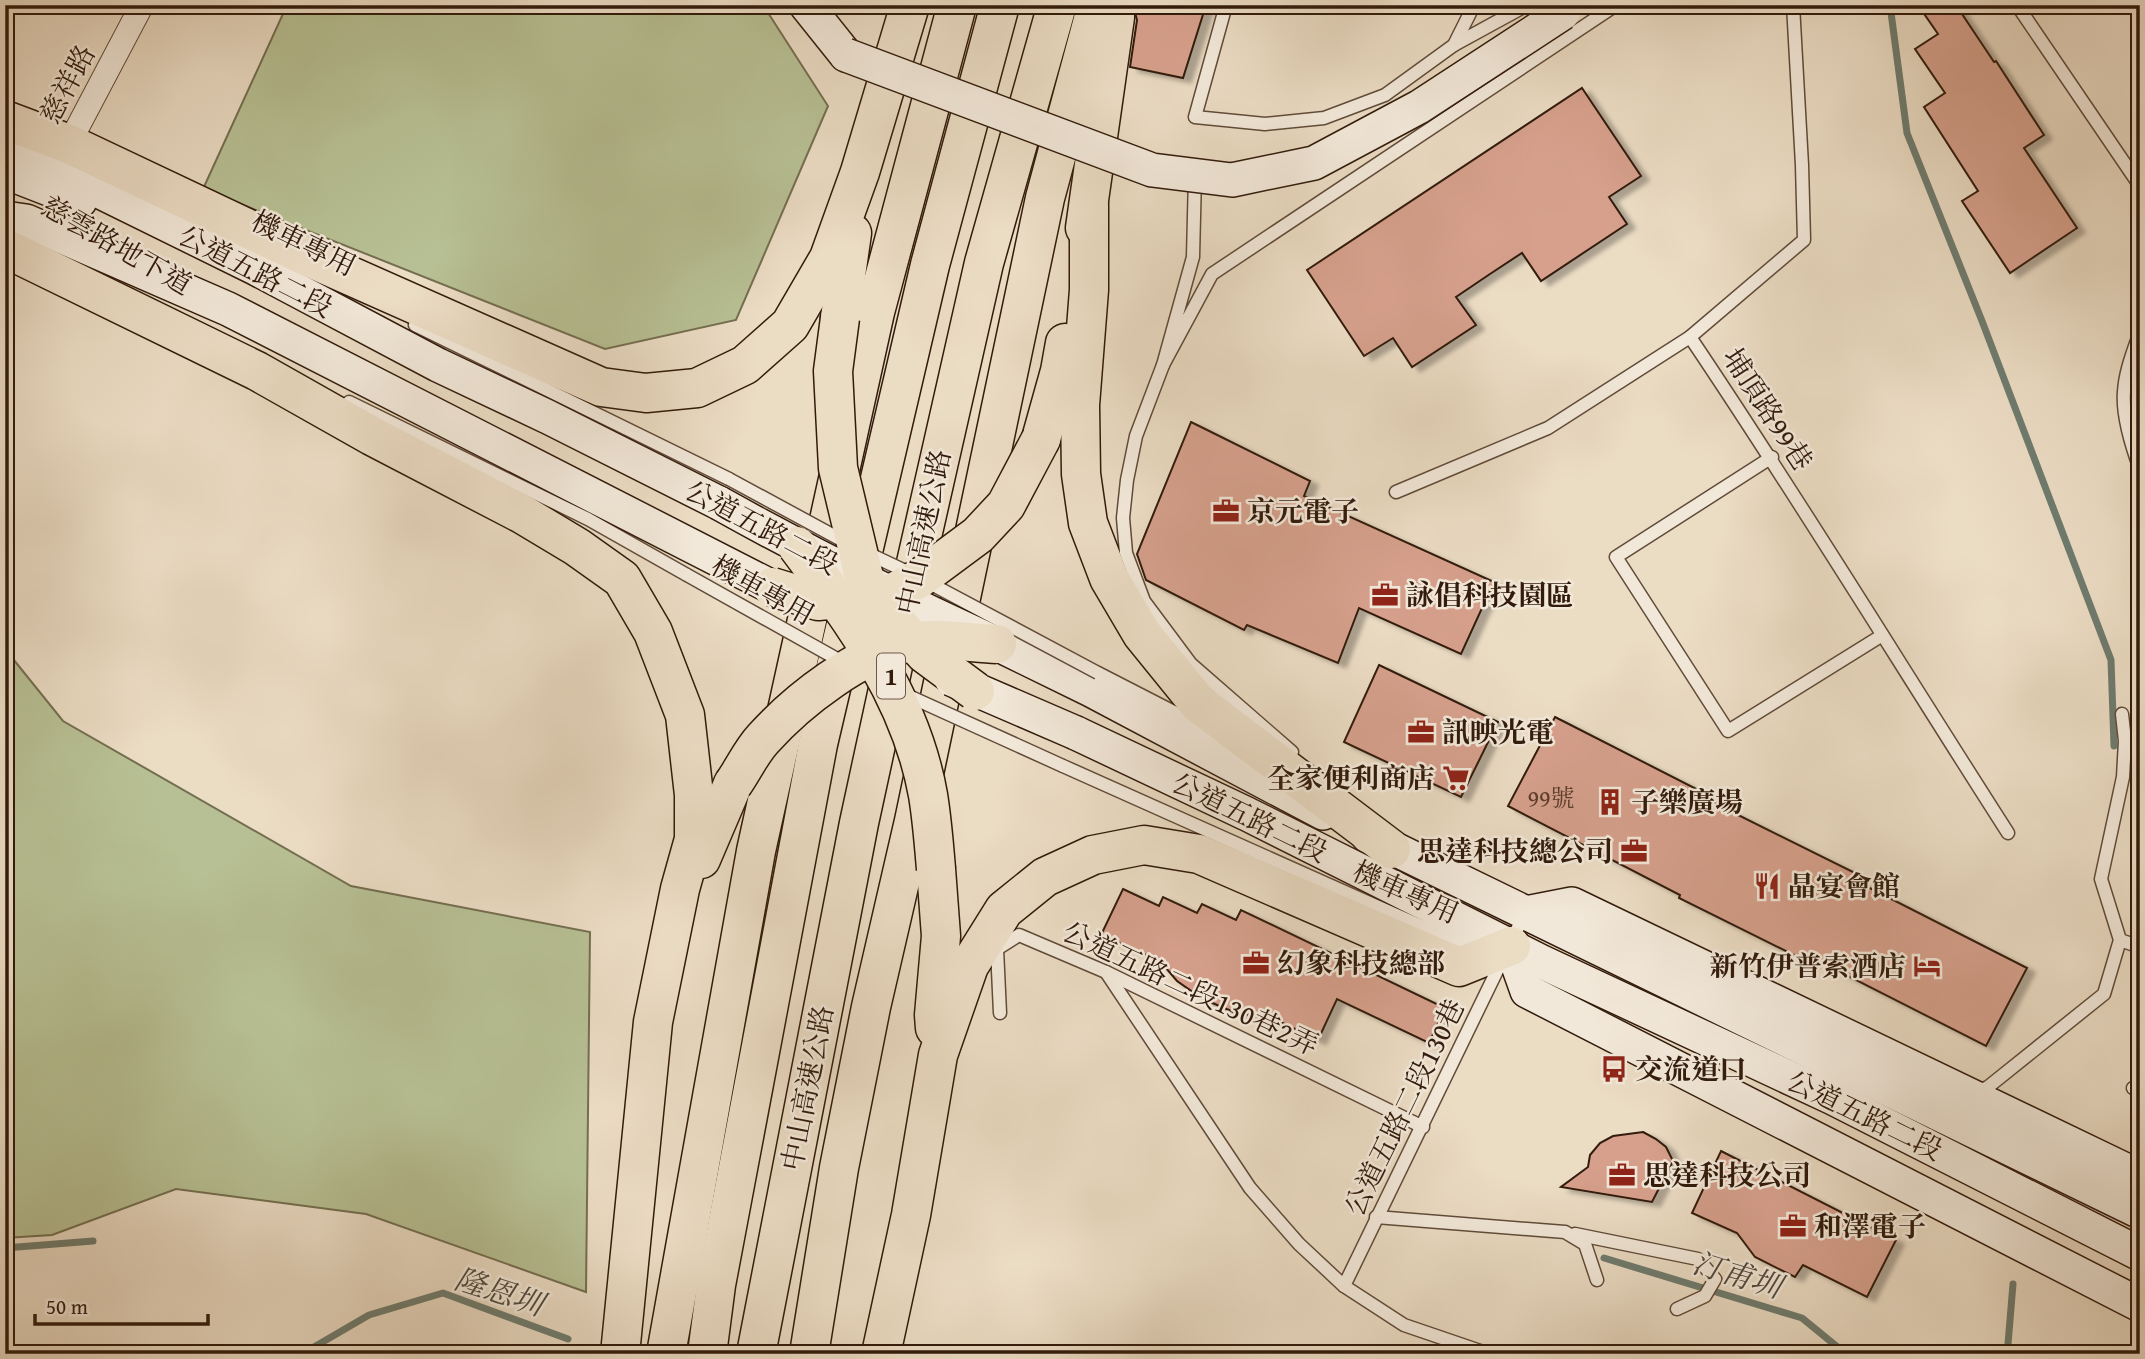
<svg xmlns="http://www.w3.org/2000/svg" width="2145" height="1359" font-family="'Gentium Book Plus','Noto Serif TC',serif">
  <style>
    .green { fill: #b7c094; stroke: #746e50; stroke-width: 2 }
    .lines { fill: none; stroke-linecap: round; stroke-linejoin: round }
    .stream { stroke: #6f7c6f; stroke-width: 7 }
    .building { fill: #d6a08c; stroke: #321b0b; stroke-width: 2; filter: url(#shadow) }
    .lane-casing { stroke: #604b39; stroke-width: 15 }
    .street-casing { stroke: #604b39; stroke-width: 25 }
    .secondary-casing { stroke: #321b0b; stroke-width: 36 }
    .highway-casing { stroke: #321b0b; stroke-width: 41 }
    .lane { stroke: #f2e8d9; stroke-width: 12 }
    .street { stroke: #f2e8d9; stroke-width: 23 }
    .secondary { stroke: #f2e8d9; stroke-width: 33 }
    .highway { stroke: #ebdcc4; stroke-width: 38 }
    .lane-bridge-casing { stroke: #604b39; stroke-width: 15; stroke-linecap: butt }
    .secondary-bridge-casing { stroke: #321b0b; stroke-width: 36; stroke-linecap: butt }
    .highway-bridge-casing { stroke: #321b0b; stroke-width: 41; stroke-linecap: butt }
    .lane-bridge { stroke: #f2e8d9; stroke-width: 12 }
    .secondary-bridge { stroke: #f2e8d9; stroke-width: 33 }
    .highway-bridge { stroke: #ebdcc4; stroke-width: 38 }
    .labels { text-anchor: middle; stroke-width: 5; stroke-linejoin: round; paint-order: stroke }
    .number-label { font-size: 24px; fill: #5b3c2b }
    .shield { fill: #f2e8d9; stroke: #6c5849; stroke-width: 2 }
    .shield-label { font-size: 26px; font-weight: bold; fill: #321b0b }
    .street-label { font-size: 28px; fill: #321b0b; stroke: #f2e8d9 }
    .poi-label { font-size: 28px; font-weight: bold; fill: #321b0b; stroke: #f2e8d9; text-anchor: start }
    .water-label { font-size: 30px; font-style: italic; fill: #514b3d; stroke: #f2e8d9 }
  </style>
  <defs>
    <filter id="shadow"><feDropShadow dx="8" dy="4.5" stdDeviation="2" flood-color="#0004"/></filter>
  </defs>
  <rect width="100%" height="100%" fill="#ebdcc4"/>
  <filter id="stains"><feTurbulence type="fractalNoise" baseFrequency=".00286" numOctaves="4"/><feColorMatrix values="0 0 0 0 .2 0 0 0 0 .09 0 0 0 0 .02 0 0 0 .5 -.17"/></filter>
  <radialGradient id="worn" r=".72"><stop offset=".6" stop-color="#630" stop-opacity="0"/><stop offset="1" stop-color="#630" stop-opacity=".3"/></radialGradient>
  <!-- green -->
  <g class="green">
    <polygon points="287,5 763,5 828,106 736,320 605,349 203,189"/>
    <polygon points="5,649 63,721 351,886 590,932 586,1292 366,1214 176,1189 52,1235 5,1238"/>
  </g>
  <g class="lines">
    <!-- stream -->
    <g class="stream">
      <polyline points="1890,5 1907,133 1982,321 2111,660 2114,746"/>
      <polyline points="5,1248 93,1241"/>
      <polyline points="1604,1258 1802,1318 1846,1354"/>
      <polyline points="302,1354 369,1315 443,1293 568,1339"/>
      <polyline points="2011,1354 2008,1344 2013,1284"/>
    </g>
  </g>
  <!-- building -->
  <g class="building">
    <polygon points="1133,5 1206,5 1183,78 1130,67 1137,20"/>
    <polygon points="1918,5 1956,5 1994,62 1996,61 2044,135 2024,148 2077,228 2010,273 1962,201 1978,191 1924,107 1945,93 1915,49 1938,34"/>
    <polygon points="1582,88 1641,176 1609,197 1627,224 1541,281 1522,253 1490,274 1456,297 1476,325 1412,367 1393,338 1364,356 1307,270"/>
    <polygon points="1191,422 1310,481 1304,496 1494,582 1461,654 1359,608 1338,663 1247,625 1244,630 1146,580 1137,554"/>
    <polygon points="1379,665 1498,722 1461,797 1344,742"/>
    <polygon points="1555,717 1712,797 1710,801 1855,873 1852,879 2027,968 1986,1046 1813,958 1810,963 1679,898 1680,895 1508,806"/>
    <polygon points="1123,889 1159,906 1163,897 1197,913 1202,904 1236,920 1241,910 1445,1008 1429,1043 1337,999 1318,1040 1272,1018 1236,1013 1203,999 1177,981 1160,961 1101,935"/>
    <polygon points="1643,1132 1656,1139 1666,1147 1673,1161 1652,1202 1561,1187 1588,1167 1590,1155 1600,1143 1613,1136"/>
    <polygon points="1721,1151 1896,1240 1867,1297 1803,1265 1795,1277 1755,1257 1737,1233 1692,1213"/>
  </g>
  <g class="lines">
    <defs>
      <g id="lane">
        <polyline points="1226,5 1195,117 1265,124 1324,118 1385,95 1454,45 1474,5"/>
        <path d="M1793 5 1802 165 1804 240 1690 337C1800 500 1902 668 2008 833"/>
        <polyline points="2017,5 2140,186"/>
        <polyline points="1454,45 1527,5"/>
        <polyline points="1195,176 1193,257 1163,365 1212,274 1616,5"/>
        <polyline points="415,325 729,479"/>
        <path d="M2140 332C2133 352 2125 372 2124 392 2122 415 2132 447 2140 469"/>
        <polyline points="1163,365 1136,436 1127,480 1123,518 1126,553 1144,601 1191,664 1292,752"/>
        <polyline points="349,402 588,519 687,575"/>
        <polyline points="1772,457 1616,557 1728,731 1881,636"/>
        <polyline points="1396,492 1548,428 1690,337"/>
        <polyline points="1098,673 1172,711 1213,737"/>
        <polyline points="2122,714 2125,741 2123,777 2101,879 2120,940 2140,947"/>
        <polyline points="1063,766 1468,947 1479,946"/>
        <polyline points="1106,972 1250,1188 1299,1244 1344,1286 1404,1325 1489,1354"/>
        <polyline points="1000,1013 997,949 1019,935 1106,972 1423,1127"/>
        <polyline points="2133,1088 2140,1092"/>
        <polyline points="1976,1092 1988,1087 2104,994 2120,940"/>
        <polyline points="1376,1217 1565,1232 1585,1244 1597,1280"/>
        <polyline points="1575,1234 1698,1259 1715,1279 1705,1296 1677,1309"/>
        <polyline points="1344,1286 1525,913"/>
      </g>
      <polyline id="street" points="64,153 142,5"/>
      <g id="secondary">
        <polyline points="806,5 846,55"/>
        <polyline points="5,130 56,170 255,268 438,365 548,417 719,503"/>
        <polyline points="5,172 80,201"/>
        <polyline points="5,218 26,221 228,309 772,587"/>
        <polyline points="997,644 1091,690 1323,813"/>
        <polyline points="1076,733 1247,814 1542,962 1833,1098 2140,1254"/>
        <polyline points="1368,836 2140,1212"/>
        <polyline points="1526,913 1572,904 2140,1177"/>
        <polyline points="1511,946 1527,991 2140,1305"/>
      </g>
      <g id="highway">
        <polyline points="5,120 69,144 310,258 601,387 646,393 697,388 745,365 790,325 829,258 860,172 910,5"/>
        <polyline points="1089,205 1089,290 1080,405 1081,474 1088,523 1109,578 1142,634 1198,703 1391,849"/>
        <polyline points="1085,228 1115,17"/>
        <polyline points="5,248 257,371 372,436 522,514 577,547 622,579 653,632 685,715 694,795 694,839 680,889 653,1022 620,1354"/>
        <polyline points="840,318 852,233"/>
        <polyline points="1041,439 1060,371 1065,343"/>
        <polyline points="906,607 984,263 1057,5"/>
        <polyline points="701,859 733,784"/>
        <polyline points="935,1028 934,1015 941,936 936,869"/>
        <polyline points="666,1354 756,851 875,312 957,5"/>
        <polyline points="707,1354 716,1285 818,744 930,265 1000,5"/>
        <polyline points="756,1354 859,823 893,666"/>
        <polyline points="809,1354 839,1168 871,1007 914,821 1045,198 1097,5"/>
        <polyline points="881,1354 911,1215 938,1055 969,966 1004,910 1045,877 1093,855 1144,845 1199,854 1459,967 1511,946"/>
      </g>
    </defs>
    <!-- lane casing -->
    <use href="#lane" class="lane-casing"/>
    <!-- street casing -->
    <use href="#street" class="street-casing"/>
    <!-- secondary casing -->
    <use href="#secondary" class="secondary-casing"/>
    <!-- highway casing -->
    <use href="#highway" class="highway-casing"/>
    <!-- lane -->
    <use href="#lane" class="lane"/>
    <!-- street -->
    <use href="#street" class="street"/>
    <!-- secondary -->
    <use href="#secondary" class="secondary"/>
    <!-- highway -->
    <use href="#highway" class="highway"/>
    <defs>
      <g id="lane-bridge">
        <polyline points="729,479 849,544"/>
        <polyline points="865,552 920,578 1098,673"/>
        <polyline points="687,575 846,664"/>
        <polyline points="902,693 1063,766"/>
      </g>
      <g id="secondary-bridge">
        <polyline points="846,55 1152,170 1232,180 1314,163 1419,107 1563,13"/>
        <path d="M719 503C807 552 897 598 989 640"/>
        <polyline points="951,679 1076,733"/>
      </g>
      <g id="highway-bridge">
        <polyline points="840,318 833,371 838,468 865,581 896,622 925,654 975,691"/>
        <path d="M797 546C854 622 911 699 928 795 932 819 934 845 936 869"/>
        <polyline points="772,587 818,601 891,594 920,578 978,535 1006,505 1041,439"/>
        <path d="M733 784C743 770 751 752 763 739 798 700 859 653 911 642 938 637 970 643 997 644"/>
      </g>
    </defs>
    <!-- lane-bridge casing -->
    <use href="#lane-bridge" class="lane-bridge-casing"/>
    <!-- secondary-bridge casing -->
    <use href="#secondary-bridge" class="secondary-bridge-casing"/>
    <!-- highway-bridge casing -->
    <use href="#highway-bridge" class="highway-bridge-casing"/>
    <!-- lane-bridge -->
    <use href="#lane-bridge" class="lane-bridge"/>
    <!-- secondary-bridge -->
    <use href="#secondary-bridge" class="secondary-bridge"/>
    <!-- highway-bridge -->
    <use href="#highway-bridge" class="highway-bridge"/>
  </g>
  <!-- icons -->
  <defs>
    <symbol id="office-bare" viewBox="-9 -9 18 18"><path d="M-6-3h4V-5.5h4V-3h4V5H-6ZM-1-4.5V-3h2v-1.5ZM-6 0V1H6V0Z" fill="#8f2418" stroke="#f2e8d9" stroke-width="2.5" paint-order="stroke"/></symbol>
    <symbol id="supermarket-bare" viewBox="-9 -9 18 18"><path d="M-6-5.5h2.5l.6 2H6L4.5 2H-2.5L-4.4-4H-6ZM-1.5 3.2a1.3 1.3 0 1 0 .1 0ZM3 3.2a1.3 1.3 0 1 0 .1 0Z" fill="#8f2418" stroke="#f2e8d9" stroke-width="2.5" paint-order="stroke"/></symbol>
    <symbol id="building-bare" viewBox="-9 -9 18 18"><path d="M-4-6H4V6H1V3H-1V6H-4ZM-2.5-4.3h1.7v1.8h-1.7ZM.8-4.3h1.7v1.8H.8ZM-2.5-1h1.7V.8h-1.7ZM.8-1h1.7V.8H.8Z" fill="#8f2418" stroke="#f2e8d9" stroke-width="2.5" paint-order="stroke"/></symbol>
    <symbol id="restaurant-bare" viewBox="-9 -9 18 18"><path d="M-5-6h1v4h1v-4h1v4h1v-4h1v5L-1.5 .5V6h-2V.5L-5-1ZM5-6V6H3V1.5H1.5Q1.5-4 5-6Z" fill="#8f2418" stroke="#f2e8d9" stroke-width="2.5" paint-order="stroke"/></symbol>
    <symbol id="hotel-bare" viewBox="-9 -9 18 18"><path d="M-6-4.5h1.5V1H6V5H4.5V3h-9V5H-6ZM-4 0a1.8 1.8 0 1 1 3.6 0ZM.5 0V-2.5h3Q6-2.5 6 0Z" fill="#8f2418" stroke="#f2e8d9" stroke-width="2.5" paint-order="stroke"/></symbol>
    <symbol id="bus-bare" viewBox="-9 -9 18 18"><path d="M-5-6H5V4H4V6H2V4H-2V6H-4V4H-5ZM-3.5-4V0h7V-4ZM-3.5 1.2v1.5H-2V1.2ZM2 1.2v1.5H3.5V1.2Z" fill="#8f2418" stroke="#f2e8d9" stroke-width="2.5" paint-order="stroke"/></symbol>
  </defs>
  <g fill-rule="evenodd">
    <use href="#office-bare" x="1207" y="492" width="38" height="38"/>
    <use href="#office-bare" x="1366" y="576" width="38" height="38"/>
    <use href="#office-bare" x="1402" y="713" width="38" height="38"/>
    <use href="#supermarket-bare" x="1437" y="759" width="38" height="38"/>
    <use href="#building-bare" x="1591" y="783" width="38" height="38"/>
    <use href="#office-bare" x="1615" y="832" width="38" height="38"/>
    <use href="#restaurant-bare" x="1748" y="867" width="38" height="38"/>
    <use href="#office-bare" x="1237" y="944" width="38" height="38"/>
    <use href="#hotel-bare" x="1908" y="947" width="38" height="38"/>
    <use href="#bus-bare" x="1595" y="1050" width="38" height="38"/>
    <use href="#office-bare" x="1603" y="1156" width="38" height="38"/>
    <use href="#office-bare" x="1774" y="1207" width="38" height="38"/>
  </g>
  <g class="labels">
    <!-- number labels -->
    <g class="number-label">
      <text x="1551" y="806">99號</text>
    </g>
    <!-- shield labels -->
    <rect class="shield" x="877" y="653.5" width="28" height="45" rx="5"/>
    <g class="shield-label">
      <text x="891" y="685">1</text>
    </g>
    <!-- street labels -->
    <g class="street-label">
      <text transform="translate(67 84) rotate(-62)" y="10">慈祥路</text>
      <text transform="translate(304 243) rotate(26)" y="10">機車專用</text>
      <text transform="translate(117 245) rotate(30)" y="10">慈雲路地下道</text>
      <text transform="translate(256 271) rotate(27)" y="10">公道五路二段</text>
      <text transform="translate(1768 409) rotate(57)" y="10">埔頂路99巷</text>
      <text transform="translate(762 527) rotate(28)" y="10">公道五路二段</text>
      <text transform="translate(923 532) rotate(-78)" y="10">中山高速公路</text>
      <text transform="translate(763 590) rotate(29)" y="10">機車專用</text>
      <text transform="translate(1250 817) rotate(26)" y="10">公道五路二段</text>
      <text transform="translate(1406 892) rotate(24)" y="10">機車專用</text>
      <text transform="translate(1191 988) rotate(25)" y="10">公道五路二段130巷2弄</text>
      <text transform="translate(807 1088) rotate(-79)" y="10">中山高速公路</text>
      <text transform="translate(1404 1107) rotate(-64)" y="10">公道五路二段130巷</text>
      <text transform="translate(1865 1115) rotate(26)" y="10">公道五路二段</text>
    </g>
    <!-- poi labels -->
    <g class="poi-label">
      <text x="1247" y="521">京元電子</text>
      <text x="1406" y="605">詠倡科技園區</text>
      <text x="1442" y="742">訊映光電</text>
      <text x="1435" y="788" text-anchor="end">全家便利商店</text>
      <text x="1631" y="812">子樂廣場</text>
      <text x="1613" y="861" text-anchor="end">思達科技總公司</text>
      <text x="1788" y="896">晶宴會館</text>
      <text x="1277" y="973">幻象科技總部</text>
      <text x="1906" y="976" text-anchor="end">新竹伊普索酒店</text>
      <text x="1635" y="1079">交流道口</text>
      <text x="1643" y="1185">思達科技公司</text>
      <text x="1814" y="1236">和澤電子</text>
    </g>
    <!-- water labels -->
    <g class="water-label">
      <text transform="translate(1737 1275) rotate(17)" y="10">汀甫圳</text>
      <text transform="translate(499 1292) rotate(18)" y="10">隆恩圳</text>
    </g>
  </g>
  <!-- margin -->
  <rect width="2145" height="1359" fill="none" stroke="#ebdcc4" stroke-width="28"/>
  <rect x="7" y="7" width="2131" height="1345" fill="none" stroke="#321b0b" stroke-width="3.5"/>
  <rect x="14" y="14" width="2117" height="1331" fill="none" stroke="#321b0b" stroke-width="2"/>
  <!-- scale -->
  <path d="M35 1314v10h173v-10" fill="none" stroke="#321b0b" stroke-width="3.5"/>
  <text x="46" y="1314" font-size="21" fill="#321b0b" stroke="#f2e8d9" stroke-width="5" paint-order="stroke">50 m</text>
  <rect width="100%" height="100%" filter="url(#stains)"/>
  <rect width="100%" height="100%" fill="url(#worn)"/>
</svg>
